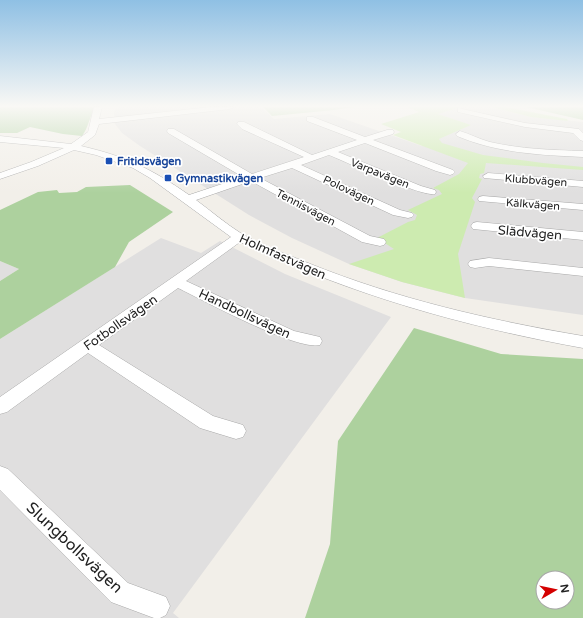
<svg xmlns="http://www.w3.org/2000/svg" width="583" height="618" font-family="'Varela Round',sans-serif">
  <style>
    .residential { fill: #e0dfdf }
    .grass { fill: #cdebb0 }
    .forest { fill: #add19e; fill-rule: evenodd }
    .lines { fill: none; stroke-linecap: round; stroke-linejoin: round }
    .minor-casing { stroke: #a9a9a9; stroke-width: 1 }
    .minor { fill: #fff; fill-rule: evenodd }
    .transit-dot { fill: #1a4fb4; stroke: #fff; stroke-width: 1.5 }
    .labels { text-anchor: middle; stroke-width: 3.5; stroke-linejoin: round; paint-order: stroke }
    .far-transit-label { font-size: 11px; font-weight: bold; fill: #164399; stroke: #fff; text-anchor: start }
    .far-street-label { font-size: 11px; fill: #222; stroke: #fff }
    .street-label { font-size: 13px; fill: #222; stroke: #fff }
    .near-street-label { font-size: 16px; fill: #222; stroke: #fff }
  </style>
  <rect width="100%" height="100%" fill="#f2efe9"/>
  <!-- residential -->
  <g class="residential">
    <polygon points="116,107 261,107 274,119 330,114 422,146 470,125 437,114 461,107 491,107 531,117 583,122 583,315 465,298 402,282 349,264 292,238 249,215 140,146 122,133 115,124 114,113"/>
    <polygon points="161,238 201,253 220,241 285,274 391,317 173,613 179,618 0,618 0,339"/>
    <polygon points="0,261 19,269 0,281"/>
  </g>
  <!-- grass -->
  <g class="grass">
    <polygon points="407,107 461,107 438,114 471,125 439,139 442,143 483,155 543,163 583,167 583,170 486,163 484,173 480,174 479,178 482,179 472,198 475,202 458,254 465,298 402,282 349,264 394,249 377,238 408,222 415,220 417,215 408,210 442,194 439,190 433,188 459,174 468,163 393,135 401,132 381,124 419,112"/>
    <polygon points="491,107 505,107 567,119 568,121 531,117"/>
  </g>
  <!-- forest -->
  <g class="forest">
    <path d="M0 107H96C89 116 89 127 82 136L63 134 30 127 17 133H0Z"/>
    <polygon points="263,107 355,107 334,110 272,116"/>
    <polygon points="526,107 583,107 583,120"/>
    <polygon points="130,185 173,212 129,242 115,267 0,339 0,281 19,269 0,261 0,210 38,192 57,190 59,193 77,192 86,187"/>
    <path d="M414 328 501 354 583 359V618H305L330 544 338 441ZM543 578H567V602H543Z"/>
  </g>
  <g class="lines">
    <defs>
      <g id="minor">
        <path d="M94 107H102L99 119 211 107H234L230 109 99 124 95 135 81 146C125 156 152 169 189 195L243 177 168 133 167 131 168 129H174L252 174 304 157 242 129 237 124 238 122H244L312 155 357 140 307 121V117H313L365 137 387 130H393L394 132 393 134 373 140 453 170 455 172 453 174 450 175 436 171 365 143 338 152 421 186 435 190 436 192 435 194C422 197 346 162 329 155L301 165 400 210 412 213 414 215 412 217 408 218 393 215 292 168 260 178 370 236 384 239 386 242 384 245 380 246 362 242 251 181 196 200C211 211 226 224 242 234 263 246 286 254 308 263 397 299 489 320 583 336V348C462 326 352 295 240 242L186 281 294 331 320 337 322 341 320 345C296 351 203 300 178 288L99 345 213 416 243 425 246 431 243 437 236 439 200 428 88 353 7 412 0 414V397L231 237 150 178 133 168 96 155 74 150 38 166 0 179V173L31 162 64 148 0 142V136L71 144 88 132Z"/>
        <polygon points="458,108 525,123 579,129 583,133 583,141 580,140 573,133 525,127 458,112"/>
        <path d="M460 131C470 134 479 139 490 142 520 149 552 150 583 151V157C540 155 497 153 457 136L456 134Z"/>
        <polygon points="488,173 583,181 583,187 484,178 483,176"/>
        <polygon points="483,196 583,204 583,210 479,201 478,199 479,197"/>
        <polygon points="477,222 583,232 583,240 473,229 471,226 473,223"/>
        <polygon points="489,258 583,268 583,276 489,266 475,268 470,267 468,264 470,261"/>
        <polygon points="0,466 8,469 128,583 166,597 170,606 166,615 160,618 154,618 111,602 0,490"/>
      </g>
    </defs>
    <!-- minor casing -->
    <use href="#minor" class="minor-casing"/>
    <!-- minor -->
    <use href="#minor" class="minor"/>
  </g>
  <!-- sky -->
  <linearGradient id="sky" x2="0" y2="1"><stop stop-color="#8fc0e4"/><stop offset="0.55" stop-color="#f9f8f5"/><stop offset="1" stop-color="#f9f8f5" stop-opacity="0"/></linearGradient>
  <rect width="583" height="193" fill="url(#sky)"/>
  <!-- markers -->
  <g class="transit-dot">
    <rect x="105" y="157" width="8" height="8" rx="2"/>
    <rect x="164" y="174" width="8" height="8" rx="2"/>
  </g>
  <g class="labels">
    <!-- far-transit labels -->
    <g class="far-transit-label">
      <text x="117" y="165">Fritidsvägen</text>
      <text x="176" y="182">Gymnastikvägen</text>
    </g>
    <!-- far-street labels -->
    <g class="far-street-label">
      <text transform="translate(380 173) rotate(22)" y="4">Varpavägen</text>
      <text transform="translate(536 180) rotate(4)" y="4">Klubbvägen</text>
      <text transform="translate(349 190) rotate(25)" y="4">Polovägen</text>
      <text transform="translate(533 204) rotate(4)" y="4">Kälkvägen</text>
      <text transform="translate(306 207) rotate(28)" y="4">Tennisvägen</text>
    </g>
    <!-- street labels -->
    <g class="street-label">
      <text transform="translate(530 232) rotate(5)" y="5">Slädvägen</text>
      <text transform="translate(283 256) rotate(24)" y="5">Holmfastvägen</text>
      <text transform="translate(245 313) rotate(25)" y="5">Handbollsvägen</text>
      <text transform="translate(120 322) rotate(-35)" y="5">Fotbollsvägen</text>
    </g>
    <!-- near-street labels -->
    <g class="near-street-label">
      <text transform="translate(75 547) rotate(43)" y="6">Slungbollsvägen</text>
    </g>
  </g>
  <!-- north arrow -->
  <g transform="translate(555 590) rotate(81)"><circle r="19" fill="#ffffff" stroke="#a7a7a7"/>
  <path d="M0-3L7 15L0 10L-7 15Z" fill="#d40000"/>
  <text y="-6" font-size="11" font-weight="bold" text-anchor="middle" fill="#222222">N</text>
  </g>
</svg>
